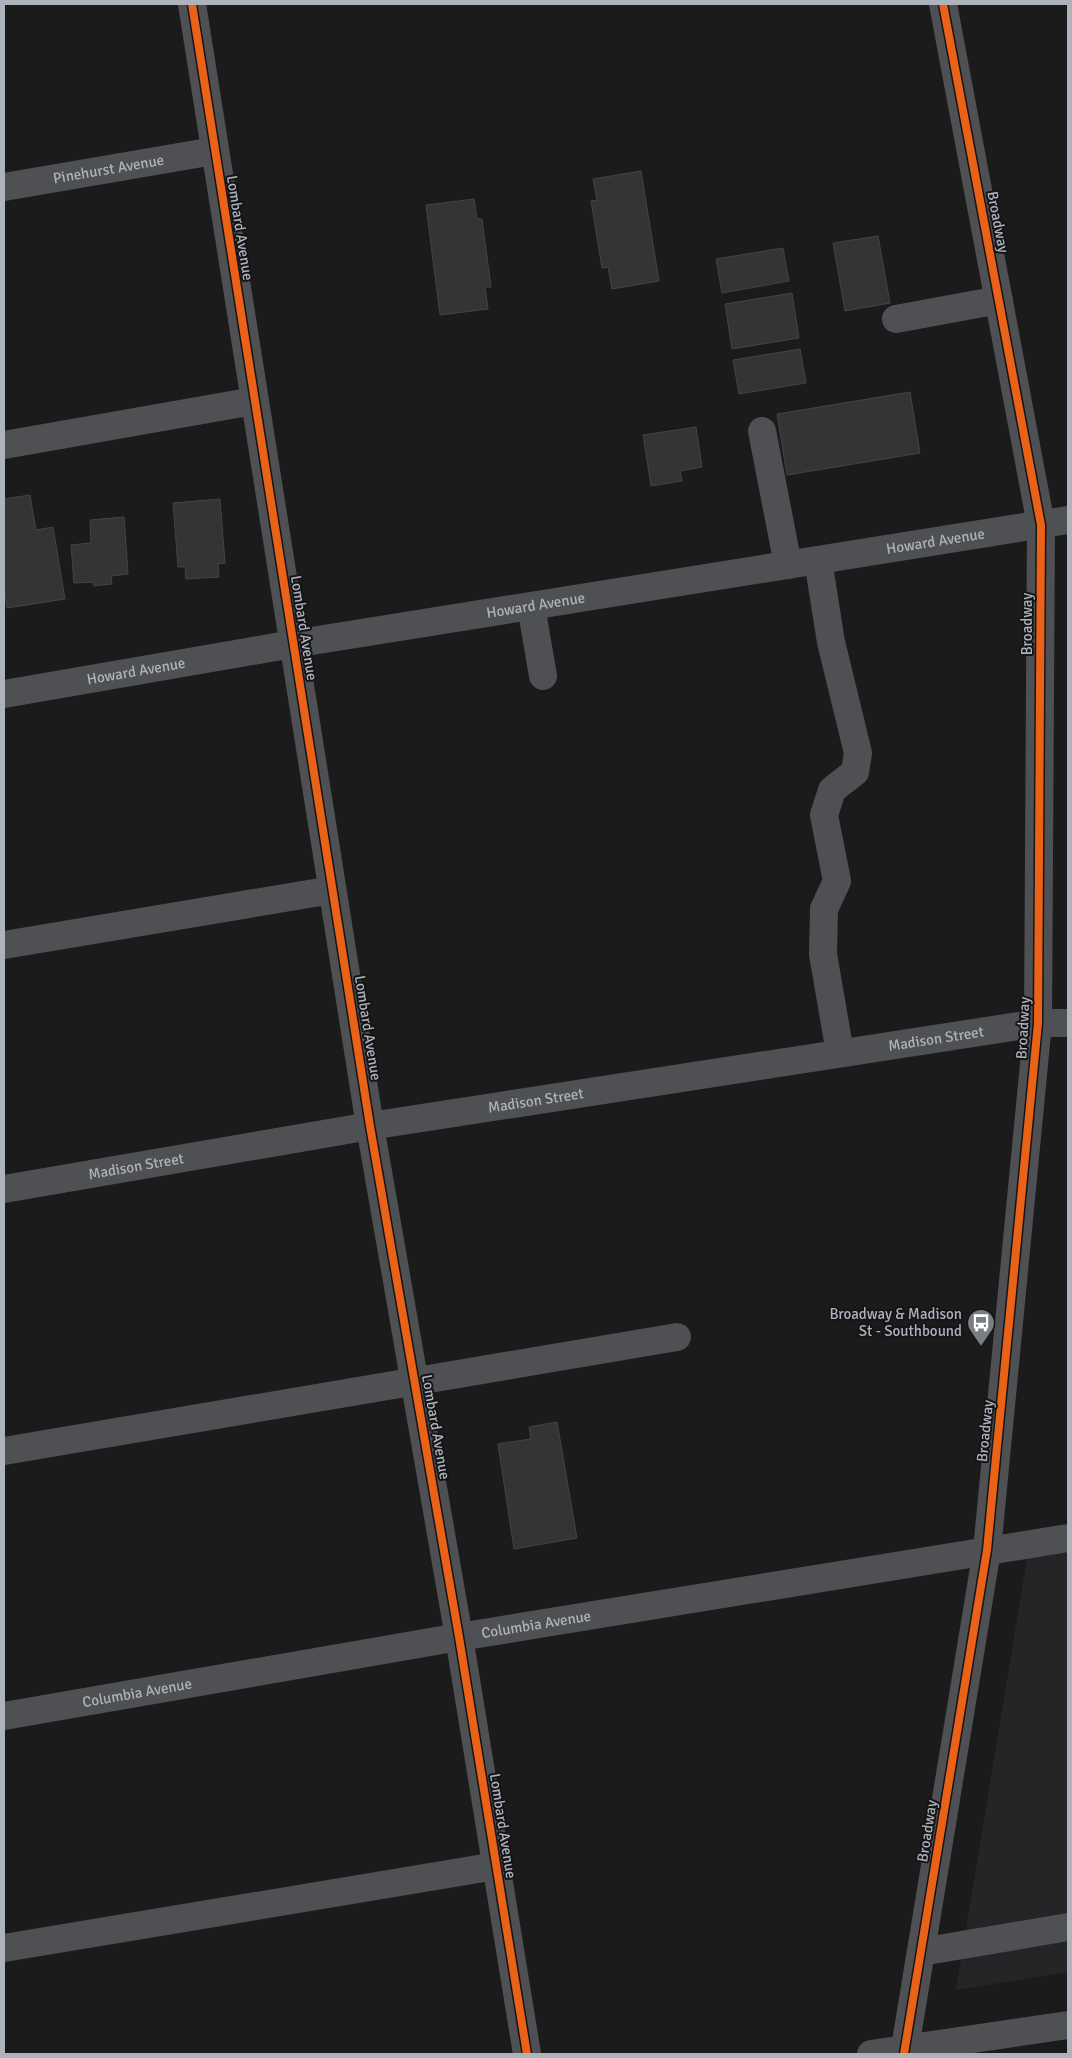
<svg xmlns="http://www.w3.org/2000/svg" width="1072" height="2058" font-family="Signika,sans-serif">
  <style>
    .built { fill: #252527 }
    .building { fill: #343435; stroke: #434447 }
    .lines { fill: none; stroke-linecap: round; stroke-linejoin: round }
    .minor { stroke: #4f5054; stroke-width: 28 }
    .cycleway-casing { stroke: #151517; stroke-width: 11 }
    .cycleway { stroke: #ea6118; stroke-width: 8 }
    .labels { text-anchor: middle; stroke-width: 4; stroke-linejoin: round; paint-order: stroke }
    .street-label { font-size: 15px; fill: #adb2bb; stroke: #151517 }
    .poi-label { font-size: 15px; fill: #adb2bb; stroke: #151517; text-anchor: end }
  </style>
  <rect width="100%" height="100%" fill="#1b1b1b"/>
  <!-- built -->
  <polygon class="built" points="1068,1552 1068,1972 956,1990 1027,1558"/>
  <!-- building -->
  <g class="building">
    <polygon points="641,171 659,281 612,289 608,267 602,268 591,201 597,200 593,179"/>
    <polygon points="474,199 477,219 482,219 491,287 485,287 488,309 440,315 426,205"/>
    <polygon points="878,236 890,303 845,311 833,243"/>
    <polygon points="783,248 789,281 722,293 716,259"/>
    <polygon points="792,293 799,338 732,349 725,304"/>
    <polygon points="800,349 806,383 739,394 733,360"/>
    <polygon points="910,392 920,453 787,475 777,414"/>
    <polygon points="696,427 702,467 680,471 682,481 651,486 643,435"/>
    <polygon points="30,495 36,530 53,527 65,599 7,608 4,587 4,499"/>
    <polygon points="220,499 225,563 218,564 219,577 186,579 185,567 178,567 173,503"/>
    <polygon points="124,517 128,574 111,576 112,584 94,586 93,582 74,583 71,545 91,543 90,520"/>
    <polygon points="557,1422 577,1538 514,1549 498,1444 531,1439 529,1427"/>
  </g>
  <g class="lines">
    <!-- minor -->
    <g class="minor">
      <polyline points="192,4 370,1126 459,1637 527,2054"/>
      <path id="s1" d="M4 187 214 151"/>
      <polyline points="896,319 999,300"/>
      <polyline points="762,431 788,565"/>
      <polyline points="4,445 254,401"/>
      <polyline points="818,560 831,642 858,753 855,772 832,790 824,815 837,881 824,909 823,954 840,1053"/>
      <polyline points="531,606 543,676"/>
      <path id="s2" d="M4 694 293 644 1068 520"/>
      <polyline points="4,945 332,890"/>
      <path id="s3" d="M4 1189 370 1126 1038 1023H1068"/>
      <polyline points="4,1451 677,1337"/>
      <path id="s4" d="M4 1716 459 1637 1068 1538"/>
      <polyline points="4,1948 496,1866"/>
      <polyline points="921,1952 1068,1927"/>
      <polyline points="871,2054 1068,2025"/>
      <polyline points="904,2054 987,1550 1038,1023 1041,525 943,4"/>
    </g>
    <defs>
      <g id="cycleway">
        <polyline points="192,4 370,1126 459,1637 527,2054"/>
        <polyline points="904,2054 987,1550 1038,1023 1041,525 943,4"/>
      </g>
    </defs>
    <!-- cycleway casing -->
    <use href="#cycleway" class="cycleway-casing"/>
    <!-- cycleway -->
    <use href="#cycleway" class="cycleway"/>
  </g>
  <!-- icons -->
  <defs>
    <symbol id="bus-pin" viewBox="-11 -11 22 30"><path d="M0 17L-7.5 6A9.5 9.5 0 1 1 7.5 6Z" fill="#7a7d83" stroke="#151517"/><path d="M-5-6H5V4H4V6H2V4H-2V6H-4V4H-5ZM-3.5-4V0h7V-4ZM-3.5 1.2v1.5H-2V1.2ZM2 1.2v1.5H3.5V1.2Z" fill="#fff"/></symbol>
  </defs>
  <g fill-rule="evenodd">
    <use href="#bus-pin" x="965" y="1307" width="32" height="43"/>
  </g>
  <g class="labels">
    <!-- street labels -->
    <g class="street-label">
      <text dy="5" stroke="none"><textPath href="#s1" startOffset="106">Pinehurst Avenue</textPath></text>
      <text transform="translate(998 222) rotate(79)" y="5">Broadway</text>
      <text transform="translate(240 228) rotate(81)" y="5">Lombard Avenue</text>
      <text dy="5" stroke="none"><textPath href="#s2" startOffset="944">Howard Avenue</textPath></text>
      <text dy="5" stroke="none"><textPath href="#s2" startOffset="539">Howard Avenue</textPath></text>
      <text transform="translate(1027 624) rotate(-90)" y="5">Broadway</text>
      <text transform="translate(304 628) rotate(81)" y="5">Lombard Avenue</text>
      <text dy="5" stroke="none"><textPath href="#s2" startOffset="134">Howard Avenue</textPath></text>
      <text transform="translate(368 1028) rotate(81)" y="5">Lombard Avenue</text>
      <text transform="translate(1023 1028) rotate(-87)" y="5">Broadway</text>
      <text dy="5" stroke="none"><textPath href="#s3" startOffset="944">Madison Street</textPath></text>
      <text dy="5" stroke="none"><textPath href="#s3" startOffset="539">Madison Street</textPath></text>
      <text dy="5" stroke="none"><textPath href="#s3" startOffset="134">Madison Street</textPath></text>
      <text transform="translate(436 1427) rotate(80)" y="5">Lombard Avenue</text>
      <text transform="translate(985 1431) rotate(-84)" y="5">Broadway</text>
      <text dy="5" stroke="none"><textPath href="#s4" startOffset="540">Columbia Avenue</textPath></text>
      <text dy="5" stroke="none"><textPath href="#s4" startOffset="135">Columbia Avenue</textPath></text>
      <text transform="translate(503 1826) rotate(81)" y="5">Lombard Avenue</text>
      <text transform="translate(927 1831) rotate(-81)" y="5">Broadway</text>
    </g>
    <!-- poi labels -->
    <g class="poi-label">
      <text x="962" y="1319">Broadway &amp; Madison<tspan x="962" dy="17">St - Southbound</tspan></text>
    </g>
  </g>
  <!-- border -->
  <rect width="1072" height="2058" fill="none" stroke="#adb2bb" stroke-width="10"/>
</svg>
